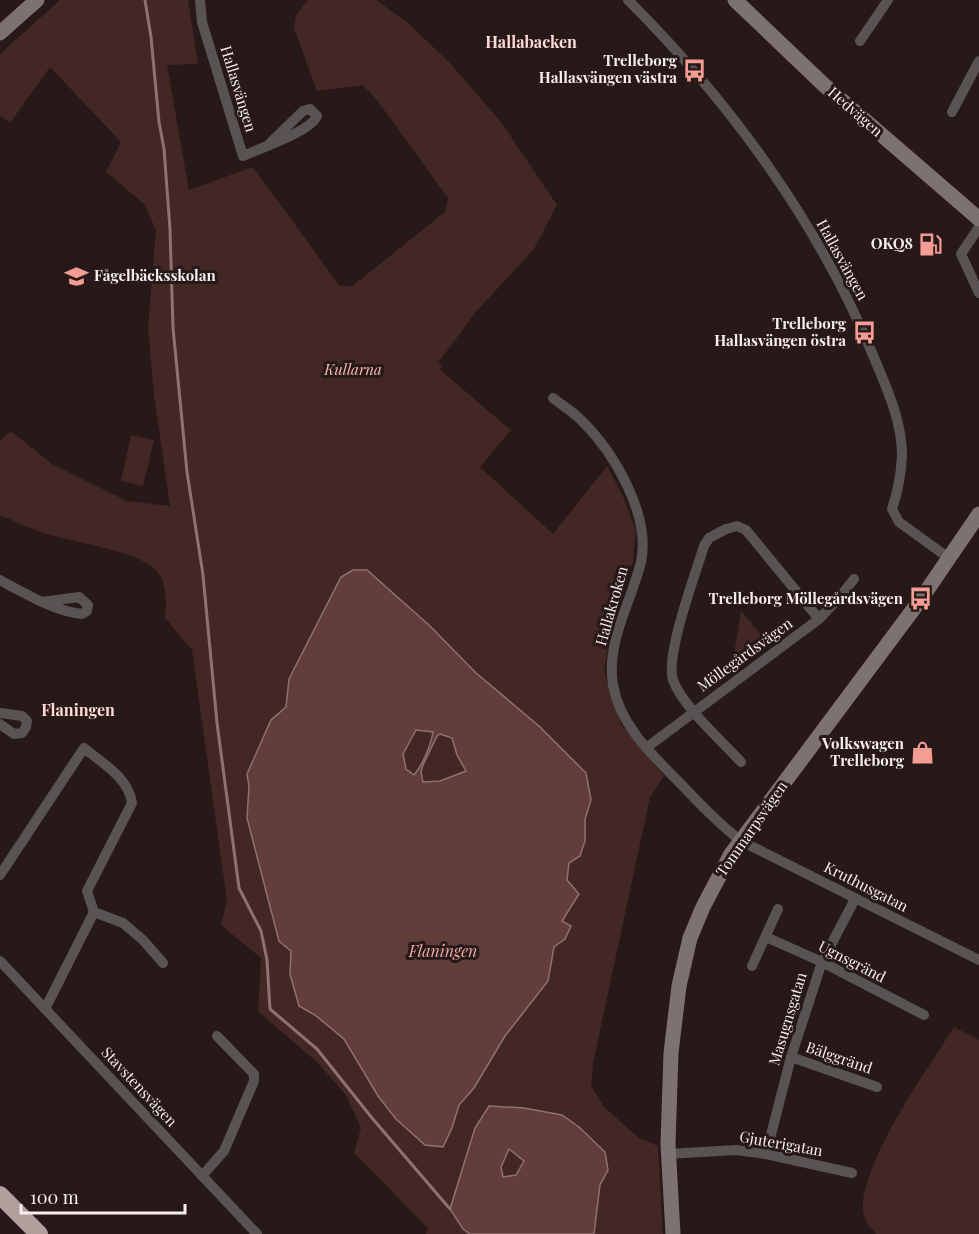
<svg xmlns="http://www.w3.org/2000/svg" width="979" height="1234" font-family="'Playfair Display',serif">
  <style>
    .green { fill: #422724 }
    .water { fill: #623e3b; stroke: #8f7270; stroke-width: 1.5; fill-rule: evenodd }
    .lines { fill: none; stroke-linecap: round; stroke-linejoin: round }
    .stream { stroke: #8f7270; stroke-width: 3 }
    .street { stroke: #5a5353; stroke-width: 10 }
    .secondary { stroke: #7d7271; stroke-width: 15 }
    .highway { stroke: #b19f9d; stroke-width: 18 }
    .labels { text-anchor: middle; stroke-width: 6; stroke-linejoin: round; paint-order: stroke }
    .poi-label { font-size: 15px; font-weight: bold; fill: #f7edec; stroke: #261918; text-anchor: end }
    .street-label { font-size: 15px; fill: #f7edec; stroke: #261918 }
    .park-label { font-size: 15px; font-style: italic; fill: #fcb7b0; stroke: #261918 }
    .neighbourhood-label { font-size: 16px; font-weight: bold; fill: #fddad6; stroke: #261918 }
    .water-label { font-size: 16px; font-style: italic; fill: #eeaaa3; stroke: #261918 }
  </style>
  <rect width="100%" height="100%" fill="#261918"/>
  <!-- green -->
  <g class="green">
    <path d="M60 0H188L198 64 167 65 189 190 253 167 339 285 351 287 445 212 448 198 377 100 363 85 317 91 294 28 296 15 308 0H376L408 23 450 63 501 122 557 205 534 249 475 313 438 363 442 366 439 369 511 430 480 467 553 534 607 466 622 494 636 530 633 561 611 628 604 671 621 724 664 776 650 797 593 1063 591 1086 604 1107 639 1138 658 1146 663 1234H426L428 1228 354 1153 361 1128 346 1095 318 1063 258 1011 261 958 221 925 227 901 192 650 165 618C166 603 168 583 156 570 138 551 77 543 51 535 34 531 17 522 0 515V441L11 431 52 464 127 501 170 506 154 395 148 327 156 230 144 204 106 172 121 142 50 67 10 123 0 116V54Z"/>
    <polygon points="131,435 154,440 143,486 121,481"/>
    <polygon points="741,611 770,645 731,673"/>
    <path d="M954 1027 979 1040V1234H876C873 1230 867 1224 865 1219 849 1178 931 1064 954 1027Z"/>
  </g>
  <!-- water -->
  <g class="water">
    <path d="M353 570H367L430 626 476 673 539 726 586 773 591 800 585 819V841L580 856 569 863 567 880 579 894 562 921 571 926 565 939 554 947 548 981 505 1036 474 1088 459 1105 452 1128 443 1147 425 1145 396 1119 378 1096 344 1039 315 1015 299 1006 290 974 291 951 279 941 247 818 249 786 247 774 271 720 286 707 289 679 341 577ZM416 730 433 732C431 745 422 766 414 775L406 769 403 754ZM440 734 452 738 457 755 466 771 440 781 423 782 421 772 423 765 437 736Z"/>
    <path d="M489 1106 524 1108 562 1115 579 1127 605 1152 608 1170 600 1185 594 1234H470L463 1229 450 1209 475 1128ZM509 1149 524 1161 516 1175 503 1177 501 1167Z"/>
  </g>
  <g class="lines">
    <!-- stream -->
    <polyline class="stream" points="145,0 151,37 159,122 164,149 170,229 173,328 187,472 203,575 217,723 239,888 261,931 267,960 270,1009 317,1049 372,1118 450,1209"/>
    <!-- street -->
    <g class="street">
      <path d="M200 0 202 22 243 156C260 148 310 132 317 116L310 109 303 111 270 143"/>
      <path d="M628 0C731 103 820 225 875 360 888 391 902 422 902 456 901 475 898 491 892 509L899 522 950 559"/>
      <polyline points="860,41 888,0"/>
      <polyline points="952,112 979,61"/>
      <polyline points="979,227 961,254 979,293"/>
      <path d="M553 398C562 405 573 412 581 420 614 452 651 515 641 562 631 603 606 641 613 685 620 725 651 754 678 781 698 802 718 823 741 841L979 960"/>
      <path d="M0 580 7 584C32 597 55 611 82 614L87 611 88 605 79 597 42 602"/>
      <polyline points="0,713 22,716 27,721 26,727 22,733 14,734 0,724"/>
      <polyline points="646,748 819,619 838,599 854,579"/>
      <path d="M741 762C721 740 683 707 673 680 665 656 695 575 704 546L709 538 726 529 737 526 746 530 819 619"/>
      <path d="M0 875 84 748C103 764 128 777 132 803L87 891 94 912 123 923 143 940 163 963"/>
      <polyline points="766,937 822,962 924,1015"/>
      <polyline points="0,961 257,1234"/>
      <polyline points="752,966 778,909"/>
      <polyline points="45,1009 94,912"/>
      <polyline points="791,1057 877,1087"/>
      <polyline points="668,1154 736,1150 766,1154 852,1173"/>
      <polyline points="766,1154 791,1057 822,962 855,899"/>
      <polyline points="202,1176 224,1151 254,1081 254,1074 217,1036"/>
    </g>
    <!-- secondary -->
    <g class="secondary">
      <polyline points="735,0 824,85 979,219"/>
      <polyline points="0,33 37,0"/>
      <polyline points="673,1234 668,1144 671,1053 679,986 690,938 703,907 731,854 921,599 979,514"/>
    </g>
    <!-- highway -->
    <polyline class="highway" points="0,1195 39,1234"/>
  </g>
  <!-- icons -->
  <defs>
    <symbol id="bus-bare" viewBox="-9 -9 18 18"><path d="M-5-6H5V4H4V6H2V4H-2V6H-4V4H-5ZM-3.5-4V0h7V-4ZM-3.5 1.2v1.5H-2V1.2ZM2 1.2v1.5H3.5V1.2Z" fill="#f59c94" stroke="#261918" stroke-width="2.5" paint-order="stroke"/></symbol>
    <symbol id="fuel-bare" viewBox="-9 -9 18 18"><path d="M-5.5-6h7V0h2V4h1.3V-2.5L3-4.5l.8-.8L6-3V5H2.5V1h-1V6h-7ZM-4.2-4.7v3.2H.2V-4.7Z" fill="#f59c94" stroke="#261918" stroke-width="2.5" paint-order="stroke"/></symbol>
    <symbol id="school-bare" viewBox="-9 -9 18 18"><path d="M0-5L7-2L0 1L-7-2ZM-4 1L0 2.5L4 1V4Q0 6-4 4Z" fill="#f59c94" stroke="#261918" stroke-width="2.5" paint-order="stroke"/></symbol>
    <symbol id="shop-bare" viewBox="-9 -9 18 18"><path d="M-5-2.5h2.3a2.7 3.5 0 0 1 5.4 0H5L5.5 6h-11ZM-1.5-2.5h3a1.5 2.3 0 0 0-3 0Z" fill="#f59c94" stroke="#261918" stroke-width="2.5" paint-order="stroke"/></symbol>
  </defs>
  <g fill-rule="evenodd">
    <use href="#bus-bare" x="678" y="54" width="33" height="33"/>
    <use href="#fuel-bare" x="914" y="228" width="33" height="33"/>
    <use href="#school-bare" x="60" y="260" width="33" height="33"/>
    <use href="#bus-bare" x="848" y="316" width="33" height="33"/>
    <use href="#bus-bare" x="904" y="582" width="33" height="33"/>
    <use href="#shop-bare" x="906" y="736" width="33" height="33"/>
  </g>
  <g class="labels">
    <!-- poi labels -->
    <g class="poi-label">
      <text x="677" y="66">Trelleborg<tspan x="677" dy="17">Hallasvängen västra</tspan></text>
      <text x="913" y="249">OKQ8</text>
      <text x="94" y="281" text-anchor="start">Fågelbäcksskolan</text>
      <text x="846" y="329">Trelleborg<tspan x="846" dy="17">Hallasvängen östra</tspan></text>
      <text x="903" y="604">Trelleborg Möllegårdsvägen</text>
      <text x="904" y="749">Volkswagen<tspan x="904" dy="17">Trelleborg</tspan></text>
    </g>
    <!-- street labels -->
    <g class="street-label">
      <text transform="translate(238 89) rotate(73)" y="5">Hallasvängen</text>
      <text transform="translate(855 112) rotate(41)" y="5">Hedvägen</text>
      <text transform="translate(842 260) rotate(61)" y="5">Hallasvängen</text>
      <text transform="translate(612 606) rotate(-74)" y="5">Hallakroken</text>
      <text transform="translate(745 655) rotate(-36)" y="5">Möllegårdsvägen</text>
      <text transform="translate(752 829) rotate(-55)" y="5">Tommarpsvägen</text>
      <text transform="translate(866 887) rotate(27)" y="5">Kruthusgatan</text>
      <text transform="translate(852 962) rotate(27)" y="5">Ugnsgränd</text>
      <text transform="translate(788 1019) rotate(-73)" y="5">Masugnsgatan</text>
      <text transform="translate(839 1058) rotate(19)" y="5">Bälggränd</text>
      <text transform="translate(139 1087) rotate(47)" y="5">Stavstensvägen</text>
      <text transform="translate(781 1144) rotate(10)" y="5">Gjuterigatan</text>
    </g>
    <!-- park labels -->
    <g class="park-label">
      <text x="353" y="375">Kullarna</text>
    </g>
    <!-- neighbourhood labels -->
    <g class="neighbourhood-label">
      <text x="531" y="48">Hallabacken</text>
      <text x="78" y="716">Flaningen</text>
    </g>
    <!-- water labels -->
    <g class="water-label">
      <text x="443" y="957">Flaningen</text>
    </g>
  </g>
  <!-- scale -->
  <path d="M21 1204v9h164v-9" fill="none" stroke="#f7edec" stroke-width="3"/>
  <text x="30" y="1204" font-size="18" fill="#f7edec" stroke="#261918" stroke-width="4.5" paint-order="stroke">100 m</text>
</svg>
